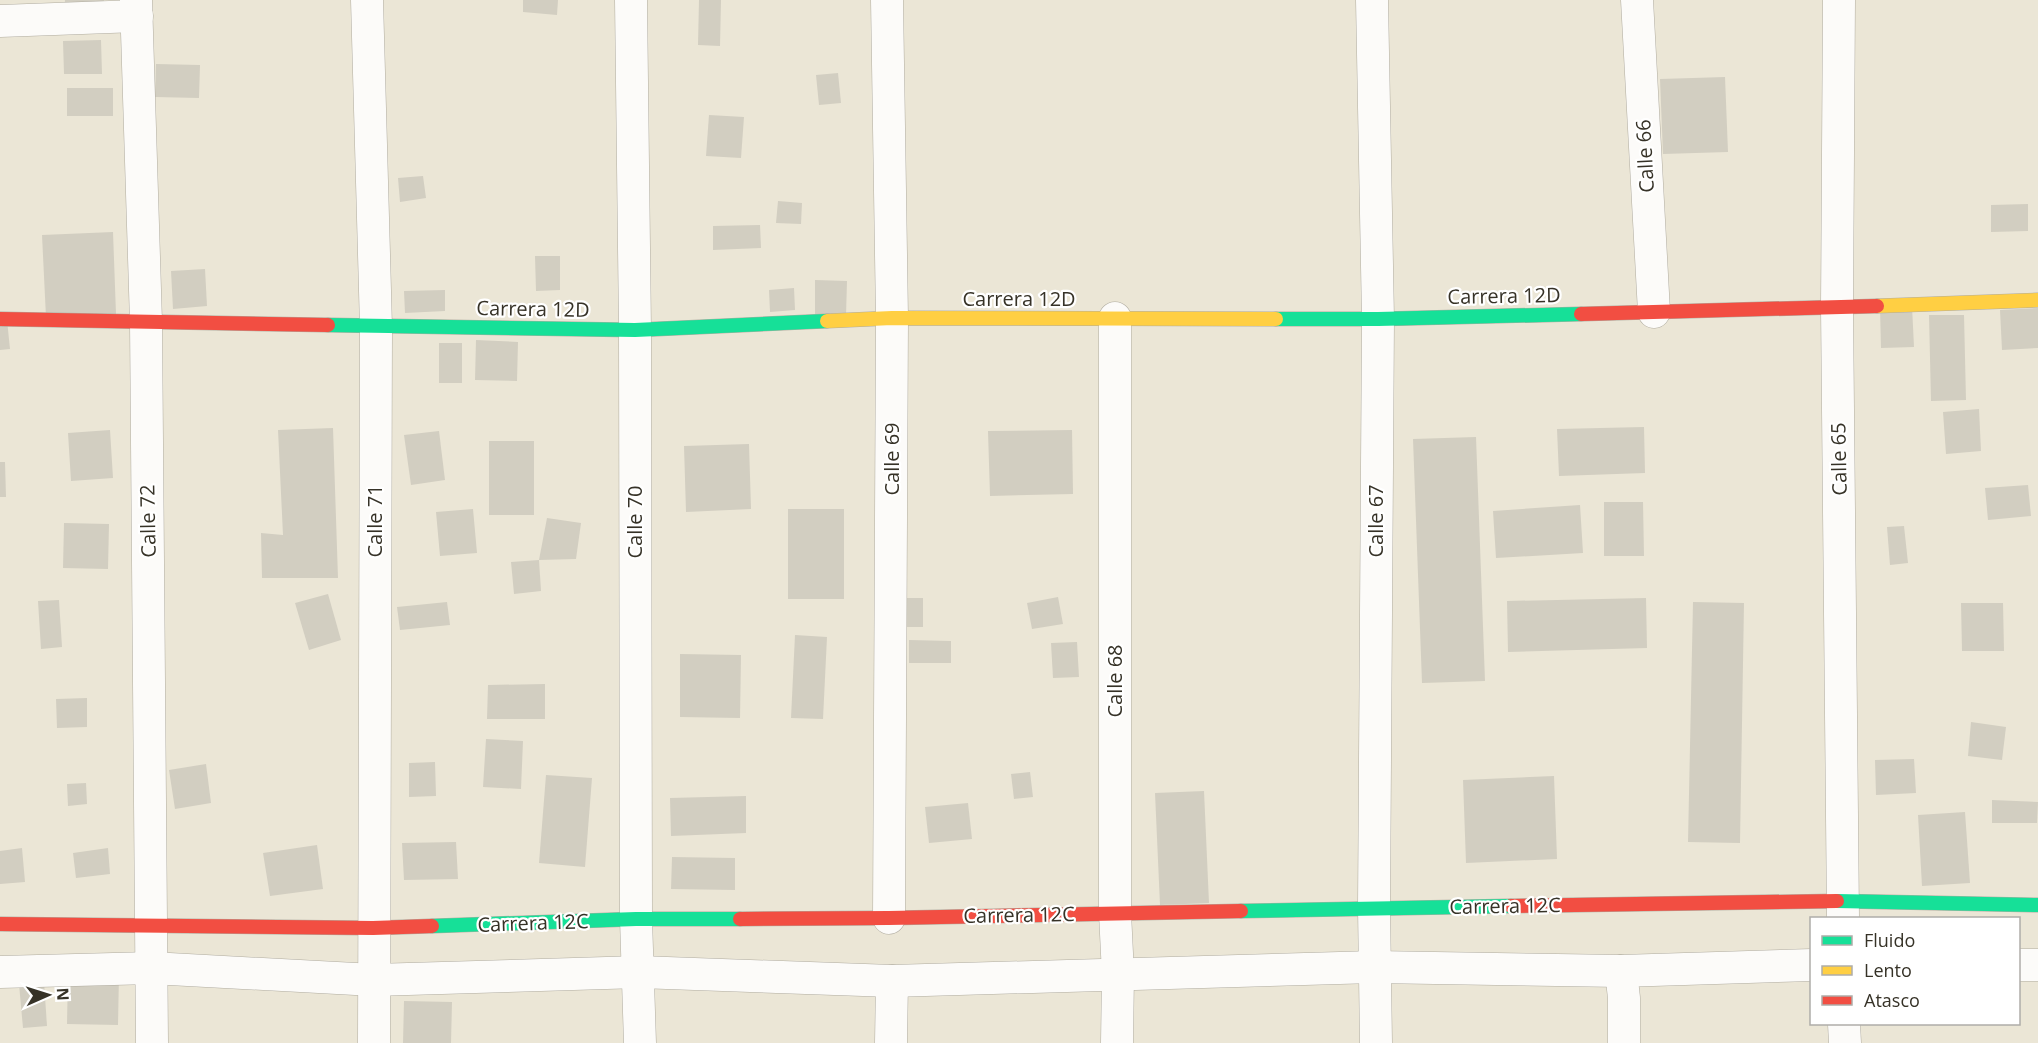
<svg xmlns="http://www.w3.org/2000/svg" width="2038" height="1043" font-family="'Open Sans',sans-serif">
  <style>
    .building { fill: #d2cec1 }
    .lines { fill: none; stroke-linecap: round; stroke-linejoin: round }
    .street-casing { stroke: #b0aca0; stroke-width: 33 }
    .fast-casing { stroke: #b0aca0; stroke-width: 15 }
    .slow-casing { stroke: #b0aca0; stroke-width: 15 }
    .jam-casing { stroke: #b0aca0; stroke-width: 15 }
    .street { stroke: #fcfbf9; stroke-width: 32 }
    .fast { stroke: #16e098; stroke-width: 14 }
    .slow { stroke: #ffcf43; stroke-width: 14 }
    .jam { stroke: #f24e42; stroke-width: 14 }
    .labels { text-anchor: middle; stroke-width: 4.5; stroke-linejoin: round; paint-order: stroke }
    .street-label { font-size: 20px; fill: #363227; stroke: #fff }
  </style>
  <rect width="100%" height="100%" fill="#ebe6d6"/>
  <!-- building -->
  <g class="building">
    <polygon points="65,0 104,0 103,14 64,13"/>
    <polygon points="523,0 558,0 557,15 523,12"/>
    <polygon points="699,0 721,0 720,46 698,45"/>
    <polygon points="101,40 102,74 64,74 63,41"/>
    <polygon points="156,64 200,65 199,98 155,97"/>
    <polygon points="838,73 841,103 819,105 816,75"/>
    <polygon points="1725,77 1728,152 1663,154 1660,79"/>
    <rect x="67" y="88" width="46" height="28"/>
    <polygon points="709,115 744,117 741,158 706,156"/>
    <polygon points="423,176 426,198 400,202 398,178"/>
    <polygon points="778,201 802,203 801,224 776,223"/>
    <polygon points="2028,204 2028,231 1991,232 1991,205"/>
    <polygon points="760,225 761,248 713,250 713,226"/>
    <polygon points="113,232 116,314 46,317 42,235"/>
    <polygon points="535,256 560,256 560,290 536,291"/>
    <polygon points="205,269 207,306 173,309 171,271"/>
    <polygon points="815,280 847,281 846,316 815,315"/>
    <polygon points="794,288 795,310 770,312 769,290"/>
    <polygon points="445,290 445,311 405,313 404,291"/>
    <polygon points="1912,306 1914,347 1881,348 1880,307"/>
    <polygon points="2038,308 2038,348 2002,350 2000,310"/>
    <polygon points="1929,315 1964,315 1966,400 1931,401"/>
    <polygon points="7,320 10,349 0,350 0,321"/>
    <polygon points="476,340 518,342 517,381 475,380"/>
    <rect x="439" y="343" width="23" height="40"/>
    <polygon points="1979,409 1981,451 1946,454 1943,412"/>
    <polygon points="1644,427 1645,473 1559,476 1557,429"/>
    <polygon points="333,428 338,578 262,578 261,533 283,535 278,430"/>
    <polygon points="110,430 113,478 71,481 68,433"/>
    <polygon points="1072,430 1073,494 990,496 988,431"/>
    <polygon points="439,431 445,480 411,485 404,435"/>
    <polygon points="1476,437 1485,681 1422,683 1413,439"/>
    <rect x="489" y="441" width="45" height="74"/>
    <polygon points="749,444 751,509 686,512 684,446"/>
    <polygon points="0,462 5,462 6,497 0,497"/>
    <polygon points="2028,485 2031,516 1988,520 1985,488"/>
    <polygon points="1604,502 1643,502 1644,556 1604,556"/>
    <polygon points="1580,505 1583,553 1496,558 1493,511"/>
    <polygon points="473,509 477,553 440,556 436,512"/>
    <rect x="788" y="509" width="56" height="90"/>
    <polygon points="547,518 581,523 576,559 539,560"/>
    <polygon points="64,523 109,524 108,569 63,568"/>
    <polygon points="1904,526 1908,563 1890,565 1887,527"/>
    <polygon points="539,560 541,591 514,594 511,562"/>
    <polygon points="328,594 341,640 309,650 295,603"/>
    <polygon points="1058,597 1063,624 1032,629 1027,603"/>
    <rect x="897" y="598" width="26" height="29"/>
    <polygon points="1646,598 1647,648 1508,652 1507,601"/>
    <polygon points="59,600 62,647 41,649 38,601"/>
    <polygon points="447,602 450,625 400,630 397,607"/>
    <polygon points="1693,602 1744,603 1740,843 1688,842"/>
    <polygon points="1961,603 2003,603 2004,651 1962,651"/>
    <polygon points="795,635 827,637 823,719 791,718"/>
    <polygon points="909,640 951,641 951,663 909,663"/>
    <polygon points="1077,642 1079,677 1053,678 1051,643"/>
    <polygon points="680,654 741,655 740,718 680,717"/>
    <polygon points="545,684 545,719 487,719 488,685"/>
    <polygon points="87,698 87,727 57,728 56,699"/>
    <polygon points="1971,722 2006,727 2002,760 1968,756"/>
    <polygon points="486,739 523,741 521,789 483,787"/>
    <polygon points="1914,759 1916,793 1876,795 1875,760"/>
    <polygon points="435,762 436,796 409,797 409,763"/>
    <polygon points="206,764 211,803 175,809 169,770"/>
    <polygon points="1030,772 1033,797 1014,799 1011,774"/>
    <polygon points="546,775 592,778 585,867 539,863"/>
    <polygon points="1554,776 1557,859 1466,863 1463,780"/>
    <polygon points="86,783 87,804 68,806 67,784"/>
    <polygon points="1204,791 1209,903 1160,905 1155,793"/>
    <polygon points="746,796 746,833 671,836 670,798"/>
    <polygon points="1992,800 2038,802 2037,823 1992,823"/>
    <polygon points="968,803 972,839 929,843 925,807"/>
    <polygon points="1965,812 1970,883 1922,886 1918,815"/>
    <polygon points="456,842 458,879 404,880 402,843"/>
    <polygon points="317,845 323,889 270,896 263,853"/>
    <polygon points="22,848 25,882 0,884 0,851"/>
    <polygon points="108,848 110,874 76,878 73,853"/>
    <polygon points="672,857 735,858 735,890 671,889"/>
    <polygon points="68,973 119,974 118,1025 67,1024"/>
    <polygon points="44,982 47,1026 23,1028 19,984"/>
    <polygon points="404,1001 452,1002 451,1043 403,1043"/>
  </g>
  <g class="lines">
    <defs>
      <g id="street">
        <polyline points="136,0 146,322 152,1043"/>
        <polyline points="367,0 376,327 374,1043"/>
        <polyline points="631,0 635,330 636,919 640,1043"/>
        <polyline points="887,0 892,318 889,918"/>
        <polyline points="1372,0 1378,319 1374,908 1376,1043"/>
        <polyline points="1637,0 1654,312"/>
        <polyline points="1839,0 1837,308 1843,918"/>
        <polyline points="0,21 137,16"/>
        <polyline points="1115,318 1115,913 1118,974 1117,1043"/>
        <polyline points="2018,965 2038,965"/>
        <polyline points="1621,971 1624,998 1624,1043"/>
        <polyline points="0,972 151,968 374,980 639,972 892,981 1374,967 1621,971 1812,965"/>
        <polyline points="1844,1024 1845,1043"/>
        <polyline points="891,1043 892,981"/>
      </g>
      <g id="fast">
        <polyline points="1276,319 1378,319 1581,314"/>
        <polyline points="328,325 635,330 827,321"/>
        <polyline points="1837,901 2038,905"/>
        <polyline points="1241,911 1511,906"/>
        <polyline points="432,926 636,919 740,919"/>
      </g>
      <g id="slow">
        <polyline points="1877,306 2038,300"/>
        <polyline points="827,321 892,318 1276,319"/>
      </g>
      <g id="jam">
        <polyline points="1581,314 1877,306"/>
        <polyline points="0,319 328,325"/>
        <polyline points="1511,906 1837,901"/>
        <polyline points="740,919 889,918 1241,911"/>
        <polyline points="0,924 373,928 432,926"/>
      </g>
    </defs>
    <!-- street casing -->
    <use href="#street" class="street-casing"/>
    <!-- fast casing -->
    <use href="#fast" class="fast-casing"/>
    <!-- slow casing -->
    <use href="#slow" class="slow-casing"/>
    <!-- jam casing -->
    <use href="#jam" class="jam-casing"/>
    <!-- street -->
    <use href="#street" class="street"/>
    <!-- fast -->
    <use href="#fast" class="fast"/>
    <!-- slow -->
    <use href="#slow" class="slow"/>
    <!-- jam -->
    <use href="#jam" class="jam"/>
  </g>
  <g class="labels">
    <!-- street labels -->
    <g class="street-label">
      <text transform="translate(1645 156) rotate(-93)" y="7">Calle 66</text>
      <text transform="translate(1504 296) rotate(-1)" y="7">Carrera 12D</text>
      <text x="1019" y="306">Carrera 12D</text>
      <text transform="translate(533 309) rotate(1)" y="7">Carrera 12D</text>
      <text transform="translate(892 459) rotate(-90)" y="7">Calle 69</text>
      <text transform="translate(1839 459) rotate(-91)" y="7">Calle 65</text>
      <text transform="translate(148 521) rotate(-91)" y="7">Calle 72</text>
      <text transform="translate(375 521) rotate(-90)" y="7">Calle 71</text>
      <text transform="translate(1376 521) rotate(-90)" y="7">Calle 67</text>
      <text transform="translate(635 522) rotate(-90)" y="7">Calle 70</text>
      <text transform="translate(1115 681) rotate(-90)" y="7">Calle 68</text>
      <text transform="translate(1505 906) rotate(-1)" y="7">Carrera 12C</text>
      <text transform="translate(1019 915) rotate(-1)" y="7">Carrera 12C</text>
      <text transform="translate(533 923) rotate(-2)" y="7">Carrera 12C</text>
    </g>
  </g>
  <!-- legend -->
  <rect x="1810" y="917" width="210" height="108" fill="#ffffff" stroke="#afada9" stroke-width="1.5"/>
  <rect x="1822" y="936" width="30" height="9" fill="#16e098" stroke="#afada9" stroke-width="1.5"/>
  <text x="1864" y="947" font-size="18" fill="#363227">Fluido</text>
  <rect x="1822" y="966" width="30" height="9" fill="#ffcf43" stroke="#afada9" stroke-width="1.5"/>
  <text x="1864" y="977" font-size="18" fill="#363227">Lento</text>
  <rect x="1822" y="996" width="30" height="9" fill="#f24e42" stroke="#afada9" stroke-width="1.5"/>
  <text x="1864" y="1007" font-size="18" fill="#363227">Atasco</text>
  <!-- north arrow -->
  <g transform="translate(48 995) rotate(87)" stroke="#ffffff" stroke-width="4.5" paint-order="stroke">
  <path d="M0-4.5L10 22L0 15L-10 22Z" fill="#363227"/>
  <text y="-9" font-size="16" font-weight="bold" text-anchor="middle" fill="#363227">N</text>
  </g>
</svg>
